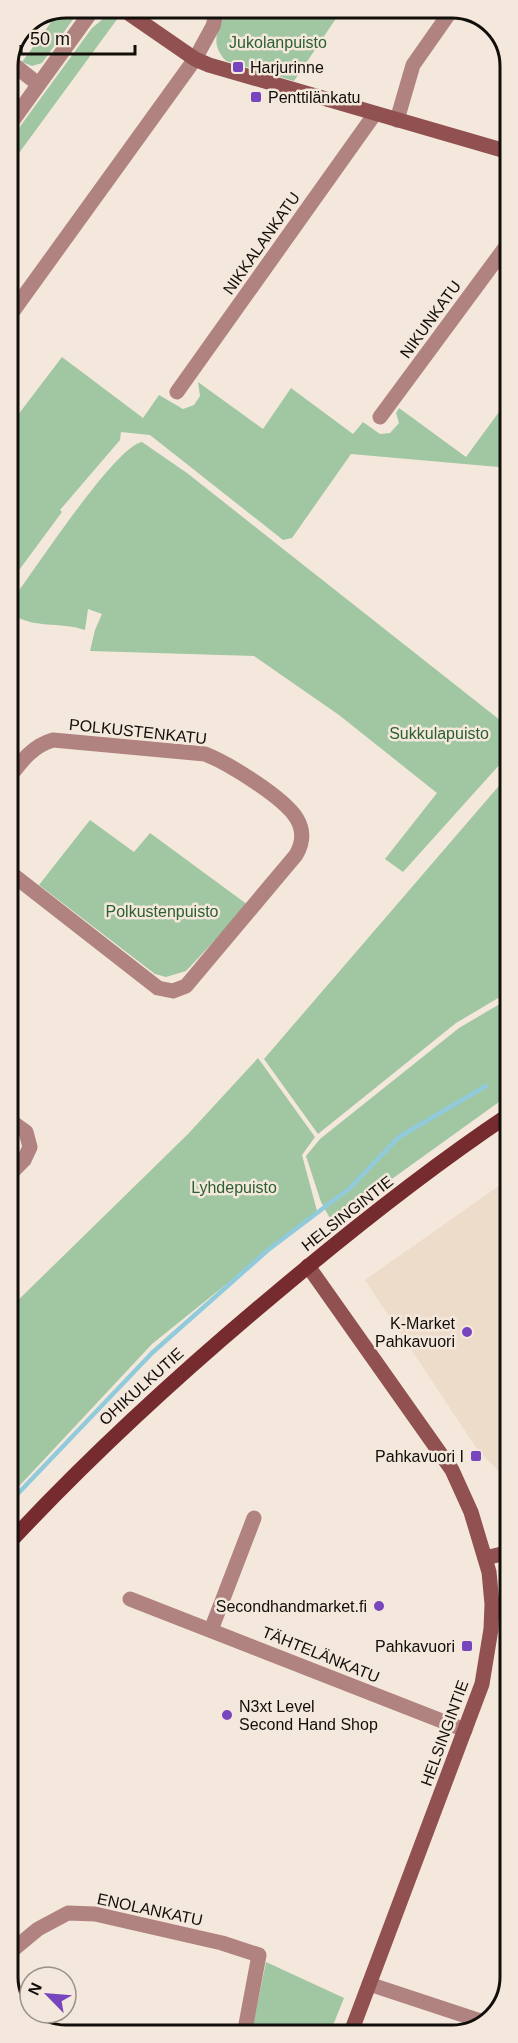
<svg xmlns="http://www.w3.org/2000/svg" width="518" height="2043" font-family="Helvetica,sans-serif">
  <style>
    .built { fill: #eedccb }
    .green { fill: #a1c6a2 }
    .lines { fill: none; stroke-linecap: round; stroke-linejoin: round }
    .stream { stroke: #90cadb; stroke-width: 4.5 }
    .street { stroke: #b08381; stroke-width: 15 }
    .secondary { stroke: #905150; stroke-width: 15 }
    .primary { stroke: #762b2e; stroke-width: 15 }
    .poi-dot { fill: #7746be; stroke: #f4e8dc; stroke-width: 2 }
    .labels { text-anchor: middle; stroke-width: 5; stroke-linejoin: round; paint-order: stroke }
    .park-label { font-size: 16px; fill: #2b6031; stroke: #f4e8dc }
    .poi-label { font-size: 16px; fill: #120e0a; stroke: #f4e8dc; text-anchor: end }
    .street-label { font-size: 16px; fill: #120e0a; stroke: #f4e8dc }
    .rim { fill: none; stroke: #120e0a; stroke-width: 3 }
  </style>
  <rect width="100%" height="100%" fill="#f4e8dc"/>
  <!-- built -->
  <polygon class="built" points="510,1178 510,1483 477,1449 365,1280"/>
  <!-- green -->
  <g class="green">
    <polygon points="66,8 81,8 42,63 32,66 22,62 60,10"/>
    <path d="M232 8H343L294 81 226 61C208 41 219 30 228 9Z"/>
    <polygon points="113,17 118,18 8,168 8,143 92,28 103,19"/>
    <path d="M13 75C26 87 16 99 8 111V82Z"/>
    <polygon points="62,357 143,418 159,395 183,409 194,405 200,396 198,382 263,429 291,388 353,434 363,422 380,434 390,433 399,423 396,413 399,408 466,457 510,397 510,468 351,454 292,538 283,540 150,435 121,432 120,440 60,510 62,512 8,585 8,428"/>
    <path d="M142 442 187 473 510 728V753L403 872 385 859 437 793 339 715 254 656 90 651 95 630 102 614 88 609 85 630C61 622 40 628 19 618L14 625H8V606C29 578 115 446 142 442Z"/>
    <polygon points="510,773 510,991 456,1023 318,1134 264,1059"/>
    <polygon points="90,820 134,852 150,833 248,905 186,971 166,977 155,974 39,885"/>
    <polygon points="510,998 510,1094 332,1222 321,1202 306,1156 320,1139 459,1028"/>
    <polygon points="258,1058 315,1137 302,1155 317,1211 152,1344 8,1498 8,1310 188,1134"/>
    <polygon points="266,1962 344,1998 329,2035 251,2035"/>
  </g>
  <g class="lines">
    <!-- stream -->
    <polyline class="stream" points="8,1504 152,1353 268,1250 350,1188 399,1137 486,1086"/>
    <!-- street -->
    <g class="street">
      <polyline points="9,61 38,84"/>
      <polyline points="397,120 413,65 453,8"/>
      <polyline points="8,127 94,8"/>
      <polyline points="8,318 195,59 213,26 218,8"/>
      <polyline points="177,392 374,115"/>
      <polyline points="380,417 510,241"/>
      <path d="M8 779C21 762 32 746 53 740L205 754C228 763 285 798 297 819 304 831 303 843 296 855L186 986 173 991 158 988 8 871"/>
      <polyline points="8,1119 26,1132 30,1147 24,1160 8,1176"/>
      <polyline points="130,1599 465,1730"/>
      <polyline points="211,1630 254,1518"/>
      <polyline points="9,1953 38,1929 68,1913 95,1914 222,1943 259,1955 244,2035"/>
      <polyline points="369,1984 484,2022"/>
    </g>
    <!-- secondary -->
    <g class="secondary">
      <polyline points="121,8 195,59 209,65 509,152"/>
      <polyline points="308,1266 452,1470 471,1512 489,1572 492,1604 491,1629 482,1684 350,2035"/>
      <polyline points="485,1558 510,1552"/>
    </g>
    <!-- primary -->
    <path class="primary" d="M8 1544C90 1456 177 1376 269 1299 346 1234 426 1170 510 1114"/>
  </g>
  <!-- markers -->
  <g class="poi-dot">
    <rect x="232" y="61" width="12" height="12" rx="3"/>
    <rect x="250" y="91" width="12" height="12" rx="3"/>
    <circle cx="467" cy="1332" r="6"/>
    <rect x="470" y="1450" width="12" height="12" rx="3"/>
    <circle cx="379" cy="1606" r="6"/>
    <rect x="461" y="1640" width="12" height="12" rx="3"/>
    <circle cx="227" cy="1715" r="6"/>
  </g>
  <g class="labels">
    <!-- park labels -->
    <g class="park-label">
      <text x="278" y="48">Jukolanpuisto</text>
      <text x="439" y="739">Sukkulapuisto</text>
      <text x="162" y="917">Polkustenpuisto</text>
      <text x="234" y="1193">Lyhdepuisto</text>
    </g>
    <!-- poi labels -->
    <g class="poi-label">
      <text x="250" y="73" text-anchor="start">Harjurinne</text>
      <text x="268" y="103" text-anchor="start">Penttilänkatu</text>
      <text x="455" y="1329">K-Market<tspan x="455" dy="18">Pahkavuori</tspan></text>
      <text x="464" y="1462">Pahkavuori I</text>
      <text x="367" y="1612">Secondhandmarket.fi</text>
      <text x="455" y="1652">Pahkavuori</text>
      <text x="239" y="1712" text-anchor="start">N3xt Level<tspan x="239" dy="18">Second Hand Shop</tspan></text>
    </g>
    <!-- street labels -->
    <g class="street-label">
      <text transform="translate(261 243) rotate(-55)" y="6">NIKKALANKATU</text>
      <text transform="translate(430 319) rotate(-54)" y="6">NIKUNKATU</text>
      <text transform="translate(138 731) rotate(6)" y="6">POLKUSTENKATU</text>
      <text transform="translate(347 1213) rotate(-38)" y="6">HELSINGINTIE</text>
      <text transform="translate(141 1386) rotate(-42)" y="6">OHIKULKUTIE</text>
      <text transform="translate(321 1654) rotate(22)" y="6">TÄHTELÄNKATU</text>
      <text transform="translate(444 1733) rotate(-70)" y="6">HELSINGINTIE</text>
      <text transform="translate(150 1909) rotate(12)" y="6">ENOLANKATU</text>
    </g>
  </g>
  <!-- crop -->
  <path d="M0 0H518V2043H0ZM66 18H452A48 48 0 0 1 500 66V1977A48 48 0 0 1 452 2025H66A48 48 0 0 1 18 1977V66A48 48 0 0 1 66 18Z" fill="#f4e8dc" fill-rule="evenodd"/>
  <path class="rim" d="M66 18H452A48 48 0 0 1 500 66V1977A48 48 0 0 1 452 2025H66A48 48 0 0 1 18 1977V66A48 48 0 0 1 66 18Z"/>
  <!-- north arrow -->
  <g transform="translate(48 1995) rotate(295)"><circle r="28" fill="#f4e8dc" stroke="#9a9188" stroke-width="1.5"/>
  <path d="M0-4.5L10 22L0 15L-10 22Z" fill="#7746be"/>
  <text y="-9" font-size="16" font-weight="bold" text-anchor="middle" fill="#120e0a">N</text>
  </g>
  <!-- scale -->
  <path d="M21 45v9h114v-9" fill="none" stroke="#120e0a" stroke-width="3"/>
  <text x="30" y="45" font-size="18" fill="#120e0a" stroke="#f4e8dc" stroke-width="4.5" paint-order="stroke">50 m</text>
</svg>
